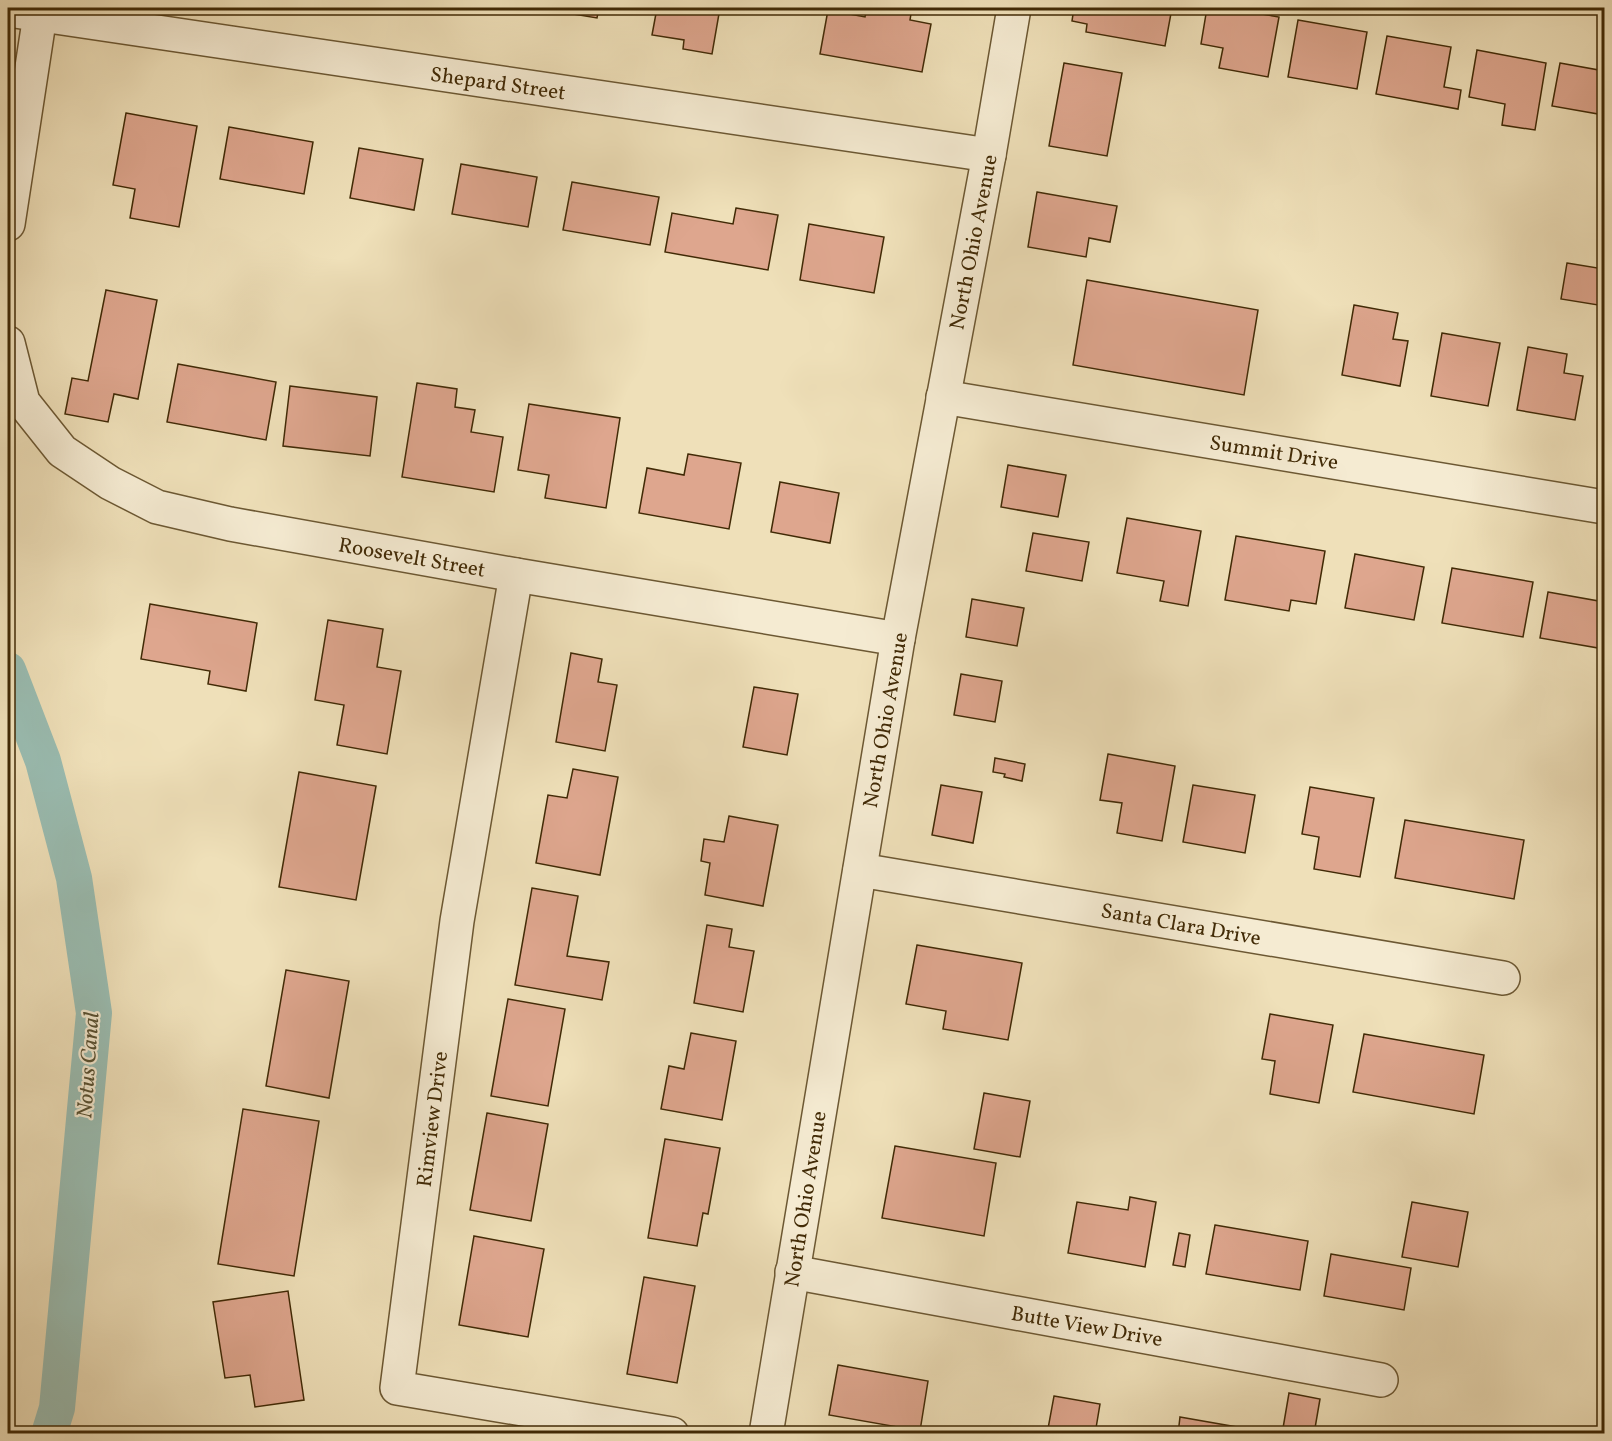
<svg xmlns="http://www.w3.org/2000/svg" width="1612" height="1441" font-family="Vollkorn,serif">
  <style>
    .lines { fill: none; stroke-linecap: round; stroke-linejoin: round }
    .canal { stroke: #9abdb2; stroke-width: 36 }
    .building { fill: #dea68e; stroke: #412a06; stroke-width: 1.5 }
    .minor-casing { stroke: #6c5833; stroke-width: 36 }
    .minor { stroke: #f5ebd2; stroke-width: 33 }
    .labels { text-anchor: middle; stroke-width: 4.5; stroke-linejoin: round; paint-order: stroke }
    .street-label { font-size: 21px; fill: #412a06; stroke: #f5ebd2 }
    .water-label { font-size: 22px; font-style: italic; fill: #574f31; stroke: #f5ebd2 }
  </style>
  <rect width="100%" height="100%" fill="#efe0b9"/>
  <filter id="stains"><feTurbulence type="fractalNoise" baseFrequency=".00333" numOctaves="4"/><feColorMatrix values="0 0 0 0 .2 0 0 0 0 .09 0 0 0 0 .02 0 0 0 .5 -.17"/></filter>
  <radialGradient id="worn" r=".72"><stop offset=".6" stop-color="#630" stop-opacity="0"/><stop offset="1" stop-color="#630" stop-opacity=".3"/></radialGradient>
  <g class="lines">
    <!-- canal -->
    <polyline class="canal" points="8,670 43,761 74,878 94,1013 57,1408 49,1434"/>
  </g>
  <!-- building -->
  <g class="building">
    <polygon points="537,8 599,8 597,18"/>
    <polygon points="657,8 720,8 712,54 683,49 684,40 652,35"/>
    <polygon points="867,8 912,8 910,20 931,24 922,72 820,54 828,10 865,17"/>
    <polygon points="1074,8 1172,8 1165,46 1086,32 1087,24 1072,21"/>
    <polygon points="1207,8 1227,8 1279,17 1268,77 1219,68 1223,48 1201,44"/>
    <polygon points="1298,20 1367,32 1357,89 1288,77"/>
    <polygon points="1387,36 1451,47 1444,87 1461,90 1458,109 1376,94"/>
    <polygon points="1477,50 1546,63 1535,130 1502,125 1505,104 1469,97"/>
    <polygon points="1064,63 1122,73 1107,156 1049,146"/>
    <polygon points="1560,63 1604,71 1604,115 1552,106"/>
    <polygon points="126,113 197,126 179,227 130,218 135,189 113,185"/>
    <polygon points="229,127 313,142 304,194 220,179"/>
    <polygon points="359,148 423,159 414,210 350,198"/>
    <polygon points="461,164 537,177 528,227 452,214"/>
    <polygon points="572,182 659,197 650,245 563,230"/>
    <polygon points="1037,192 1117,206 1110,242 1089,238 1086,257 1028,247"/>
    <polygon points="736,208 778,215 768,270 665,252 672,213 733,224"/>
    <polygon points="809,224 884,237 874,293 800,280"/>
    <polygon points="1567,263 1604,269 1598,305 1561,299"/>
    <polygon points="1087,280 1258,310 1244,395 1073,365"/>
    <polygon points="106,290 157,300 138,399 114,394 108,422 65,414 72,378 88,381"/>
    <polygon points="1354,305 1398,313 1393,339 1408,341 1400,386 1342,375"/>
    <polygon points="1442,333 1500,343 1488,406 1431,396"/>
    <polygon points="1528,347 1567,354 1564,373 1583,376 1575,420 1517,410"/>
    <polygon points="178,364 276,382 266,440 167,422"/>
    <polygon points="417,383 457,389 455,407 475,410 471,432 503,437 494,492 402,477"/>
    <polygon points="290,386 377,397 370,456 283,446"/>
    <polygon points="529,404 620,418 606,508 545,498 549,475 518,470"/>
    <polygon points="688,454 741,463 729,529 639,513 647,468 684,475"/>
    <polygon points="1008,465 1066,475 1058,517 1001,507"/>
    <polygon points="780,482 839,493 830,543 771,532"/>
    <polygon points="1127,518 1201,531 1188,606 1160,601 1164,581 1117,573"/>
    <polygon points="1033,533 1089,542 1082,581 1026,571"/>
    <polygon points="1236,536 1325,551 1316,604 1291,600 1289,611 1225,600"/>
    <polygon points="1355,554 1424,567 1414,620 1345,608"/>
    <polygon points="1452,568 1533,582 1523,637 1442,623"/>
    <polygon points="1548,592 1604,602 1604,649 1540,638"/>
    <polygon points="972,599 1024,608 1017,646 966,637"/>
    <polygon points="150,604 257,623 246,691 208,684 210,671 141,659"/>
    <polygon points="328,620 383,629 377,667 401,671 387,754 337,745 344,705 315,700"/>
    <polygon points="571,653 602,659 598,682 617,685 605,751 556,742"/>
    <polygon points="961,674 1002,681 995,722 954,715"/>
    <polygon points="754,687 798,694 787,755 743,747"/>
    <polygon points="1108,754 1175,766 1162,841 1117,833 1122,803 1100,800"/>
    <polygon points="995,758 1025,764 1022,781 1004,777 1005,774 993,772"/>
    <polygon points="573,769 618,777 600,875 536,863 548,795 567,798"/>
    <polygon points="299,772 376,786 356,900 279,887"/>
    <polygon points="941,785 982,792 973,843 932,835"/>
    <polygon points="1193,785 1255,795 1245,853 1183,842"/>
    <polygon points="1310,787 1374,798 1360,877 1314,869 1319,837 1302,834"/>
    <polygon points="729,816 778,825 763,906 705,895 710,863 701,861 704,839 724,842"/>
    <polygon points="1405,820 1524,840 1514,899 1395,878"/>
    <polygon points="532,888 578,896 567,956 609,962 602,1000 515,985"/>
    <polygon points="707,925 732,929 729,947 754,951 743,1012 694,1003"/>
    <polygon points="917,945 1022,963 1008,1040 943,1029 946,1011 906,1004"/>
    <polygon points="286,970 349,981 329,1098 266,1086"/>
    <polygon points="508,999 565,1009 548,1106 491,1096"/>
    <polygon points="1270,1014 1333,1025 1319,1103 1270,1094 1275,1061 1262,1059"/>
    <polygon points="691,1033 736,1041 722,1120 661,1109 669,1066 684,1069"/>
    <polygon points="1364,1034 1484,1055 1474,1114 1353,1092"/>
    <polygon points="984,1093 1030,1101 1020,1157 974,1149"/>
    <polygon points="243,1109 319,1121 294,1276 218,1264"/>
    <polygon points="487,1113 548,1124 531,1221 470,1210"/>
    <polygon points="665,1139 720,1148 708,1214 703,1213 697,1246 648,1238"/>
    <polygon points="895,1146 996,1163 984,1236 882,1218"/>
    <polygon points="1130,1197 1156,1202 1145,1267 1068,1253 1077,1202 1128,1210"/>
    <polygon points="1412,1202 1468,1212 1458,1267 1402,1257"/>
    <polygon points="1215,1225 1308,1241 1300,1290 1206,1274"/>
    <polygon points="1179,1233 1190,1235 1185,1267 1173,1265"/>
    <polygon points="474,1236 544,1249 528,1337 459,1325"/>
    <polygon points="1331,1254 1411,1268 1404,1310 1324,1296"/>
    <polygon points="644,1277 695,1286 677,1383 627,1374"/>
    <polygon points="288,1291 304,1400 255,1407 250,1375 225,1378 213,1302"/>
    <polygon points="838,1365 928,1381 920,1431 829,1415"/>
    <polygon points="1289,1393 1320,1399 1314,1434 1282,1434"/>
    <polygon points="1054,1396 1100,1404 1095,1434 1047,1434"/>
    <polygon points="1180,1417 1271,1433 1271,1434 1178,1434"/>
  </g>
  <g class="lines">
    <defs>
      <g id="minor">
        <polyline points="8,10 989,155"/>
        <polyline points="8,224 40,15"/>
        <polyline points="8,343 23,402 62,451 110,483 157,507 230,524 516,575 898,639"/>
        <polyline points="943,397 1604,507"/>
        <polyline points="516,575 457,921 397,1388 672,1434"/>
        <polyline points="860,870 1503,978"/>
        <polyline points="792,1272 1381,1380"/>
        <polyline points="766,1434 898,639 989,155 1014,8"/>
      </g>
    </defs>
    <!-- minor casing -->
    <use href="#minor" class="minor-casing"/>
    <!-- minor -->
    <use href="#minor" class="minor"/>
  </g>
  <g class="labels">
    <!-- street labels -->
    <g class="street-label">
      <text transform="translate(498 83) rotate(8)" y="7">Shepard Street</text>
      <text transform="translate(973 242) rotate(-79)" y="7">North Ohio Avenue</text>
      <text transform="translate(1274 452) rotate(9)" y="7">Summit Drive</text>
      <text transform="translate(412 557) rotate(10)" y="7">Roosevelt Street</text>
      <text transform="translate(885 720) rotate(-80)" y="7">North Ohio Avenue</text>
      <text transform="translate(1181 924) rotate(10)" y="7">Santa Clara Drive</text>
      <text transform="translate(432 1119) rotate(-83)" y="7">Rimview Drive</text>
      <text transform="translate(805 1199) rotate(-81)" y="7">North Ohio Avenue</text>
      <text transform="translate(1087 1326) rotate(10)" y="7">Butte View Drive</text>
    </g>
    <!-- water labels -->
    <g class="water-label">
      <text transform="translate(87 1065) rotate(-86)" y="8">Notus Canal</text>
    </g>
  </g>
  <!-- margin -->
  <rect width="1612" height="1441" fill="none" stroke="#efe0b9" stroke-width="30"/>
  <rect x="9" y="9" width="1594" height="1423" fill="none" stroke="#412a06" stroke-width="3"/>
  <rect x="15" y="15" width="1582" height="1411" fill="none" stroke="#412a06" stroke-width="1.5"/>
  <rect width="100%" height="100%" filter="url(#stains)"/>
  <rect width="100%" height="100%" fill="url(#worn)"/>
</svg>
